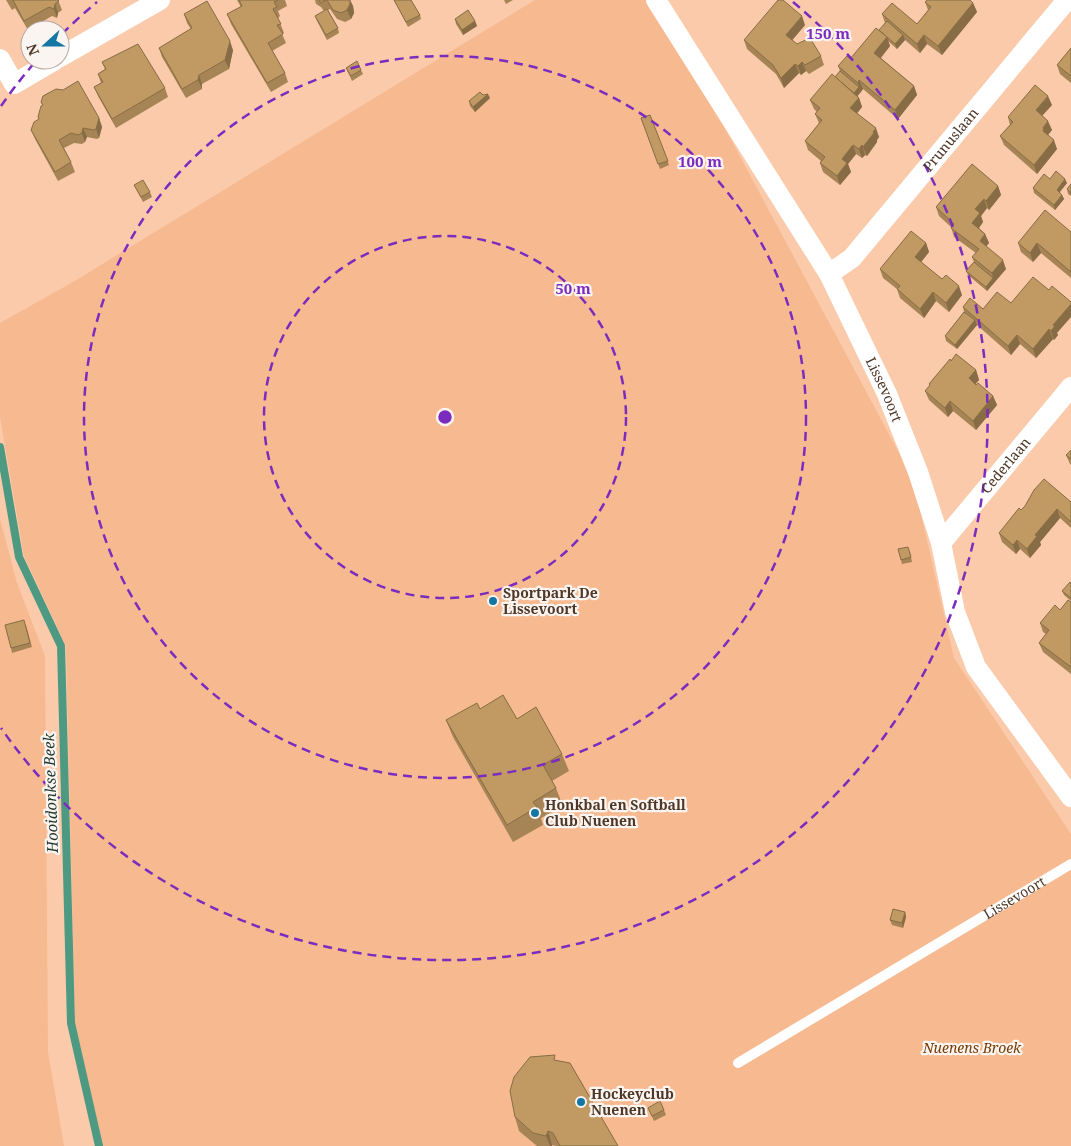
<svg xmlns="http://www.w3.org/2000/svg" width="1071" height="1146" font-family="'Noto Serif',serif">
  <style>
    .green { fill: #f7b98f }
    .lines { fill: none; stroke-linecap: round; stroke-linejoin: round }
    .stream { stroke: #4e9981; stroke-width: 8 }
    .lane { stroke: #fff; stroke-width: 10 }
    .street { stroke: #fff; stroke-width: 20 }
    .wall { fill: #a68455 }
    .shaded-wall { fill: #876c45 }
    .building { fill: #c19a63; stroke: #876c45 }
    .ring { fill: none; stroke: #7b2cbf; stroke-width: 2.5; stroke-dasharray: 9 6 }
    .poi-dot { fill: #1376a3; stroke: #fbf5f1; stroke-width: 2 }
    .labels { text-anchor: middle; stroke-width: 4.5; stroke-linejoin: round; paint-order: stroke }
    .street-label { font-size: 14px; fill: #4e3727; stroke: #fbf5f1 }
    .poi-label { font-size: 14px; font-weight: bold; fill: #4e3727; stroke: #fbf5f1; text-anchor: start }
    .park-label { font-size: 14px; font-style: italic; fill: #753a01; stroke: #fbf5f1 }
    .water-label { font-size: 15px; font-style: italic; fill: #1c362f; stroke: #fbf5f1 }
    .centre { fill: #7b2cbf; stroke: #fbf5f1; stroke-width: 2.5 }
    .ring-label { font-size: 15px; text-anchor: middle; font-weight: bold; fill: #7b2cbf; stroke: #fbf5f1; stroke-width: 4.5; stroke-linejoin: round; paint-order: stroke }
  </style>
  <rect width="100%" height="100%" fill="#facaab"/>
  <!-- green -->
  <g class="green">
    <polygon points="535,0 656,0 913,479 954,658 1071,834 1071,1146 97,1146 75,1023 66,646 24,556 0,417 0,323 73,282"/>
    <polygon points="0,519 17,583 45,656 48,1052 64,1146 0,1146"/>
  </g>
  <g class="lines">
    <!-- stream -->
    <polyline class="stream" points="0,447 19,557 61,646 71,1023 99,1146"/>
    <!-- lane -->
    <path class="lane" id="s1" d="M738 1063 1071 864"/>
    <!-- street -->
    <g class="street">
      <path id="s2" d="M656 0 829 274 887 394 918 472 941 543 955 612 976 667 1071 797"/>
      <polyline points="60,57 160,0"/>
      <polyline points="0,59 14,84 55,60"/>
      <path id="s3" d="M829 274 852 258 1067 0"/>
      <path id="s4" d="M941 543 1071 387"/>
    </g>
  </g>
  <!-- wall -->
  <g class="wall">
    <polygon points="6,0 58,0 62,10 58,13 57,18 52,16 28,30 15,8 12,10"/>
    <polygon points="237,0 285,0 287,6 278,11 280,16 278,18 284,33 282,34 286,43 272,51 285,73 288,82 271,92 231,24 227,14 241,7"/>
    <polygon points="315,0 350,0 353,6 354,13 351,19 345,22 337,19 330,9 328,10 338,28 339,33 327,40 317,21 315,16 324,11 321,7 316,4"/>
    <polygon points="394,0 420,15 421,19 408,27"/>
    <polygon points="504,0 513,0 506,4"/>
    <polygon points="925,2 973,3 977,12 942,55 927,44 920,53 905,40 897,49 888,41 890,46 881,58 914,86 917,95 898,119 863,89 857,96 859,98 862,107 857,113 879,137 877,140 877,142 867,156 865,155 862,158 856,154 848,164 851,172 840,185 823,172 820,163 821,161 808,150 805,141 819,123 815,114 817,112 814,109 810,100 835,77 840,71 838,66 850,59 880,31 885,23 882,14 917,24 928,10"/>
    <polygon points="184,14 233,50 229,69 202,84 202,89 186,98 162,57 159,48 191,29 187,23"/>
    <polygon points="455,19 475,21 477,26 463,35 456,24"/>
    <polygon points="805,25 792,40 797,44 821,56 824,65 809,74 806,71 801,75 799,73 784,88 776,74 747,49 744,40"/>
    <polygon points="1071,48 1071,83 1060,74 1057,65"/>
    <polygon points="102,62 165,88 168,97 116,128 98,96 94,87 101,83 98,74 105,69"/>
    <polygon points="346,68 361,70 363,74 352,81"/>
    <polygon points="483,95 490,98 475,112 470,106 469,101"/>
    <polygon points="41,102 99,118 102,127 99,138 97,139 87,137 85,142 82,144 74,143 64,148 71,162 75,172 58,181 35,139 31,130 39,119 38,117 43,106"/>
    <polygon points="1052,105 1042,116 1052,130 1048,135 1057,149 1037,174 1004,145 1000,136 1010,125 1008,117"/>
    <polygon points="650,115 669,165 660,169 641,118"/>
    <polygon points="1050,179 1067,183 1060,192 1062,195 1064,199 1055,210 1034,193 1033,188"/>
    <polygon points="1071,184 1071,196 1068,194 1067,189"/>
    <polygon points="134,185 150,192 152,197 143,202"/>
    <polygon points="998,186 1001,195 989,210 987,208 981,216 983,222 979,228 985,234 989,243 986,246 1006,269 987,291 968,275 966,271 974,262 972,257 976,253 954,237 951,227 939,216 936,207"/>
    <polygon points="1071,232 1071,278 1041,253 1033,262 1021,252 1018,243"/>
    <polygon points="926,243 929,252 921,262 962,295 949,312 936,301 924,318 900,298 897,289 883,278 880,269"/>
    <polygon points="1011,303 1057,333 1058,335 1054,340 1053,339 1036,358 1020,344 1011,355 977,325 957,349 946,341 945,336 964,312 963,307 983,309"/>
    <polygon points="951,361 976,370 979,380 975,384 993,396 997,405 976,430 953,411 948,417 929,400 925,391 930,386 929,384"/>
    <polygon points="1071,450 1071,465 1070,464 1066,455"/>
    <polygon points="1071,501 1071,528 1060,518 1040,542 1041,545 1030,558 1020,549 1016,554 1002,542 999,533 1021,510"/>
    <polygon points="910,552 912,562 902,564 901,560"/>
    <polygon points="1071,584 1071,601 1064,595 1062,591"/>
    <polygon points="1071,602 1071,674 1043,652 1039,643 1046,634 1043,632 1040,623"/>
    <polygon points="26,625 32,647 12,653 11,648"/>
    <polygon points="480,709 517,719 562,754 569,771 552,781 556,788 563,806 541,818 543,825 513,842 453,737 446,720"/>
    <polygon points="905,912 906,917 903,928 892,925 890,920"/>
    <polygon points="557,1060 618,1146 556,1146 552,1145 552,1146 537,1146 519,1131 515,1117"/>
    <polygon points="648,1108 664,1110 666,1115 654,1121"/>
  </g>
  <!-- shaded-wall -->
  <g class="shaded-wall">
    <polygon points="350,0 353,6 354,13 351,19 347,10"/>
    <polygon points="973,3 977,12 942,55 938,46"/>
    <polygon points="55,4 58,13 57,18 54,9"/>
    <polygon points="802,16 805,25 789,44 786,35"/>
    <polygon points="475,21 477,26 463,35 462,30"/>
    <polygon points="903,35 905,40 897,49 895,44"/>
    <polygon points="924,35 927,44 920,53 917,44"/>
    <polygon points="887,37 890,46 877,62 874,53"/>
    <polygon points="230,41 233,50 229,69 225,60"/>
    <polygon points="802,62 806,71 801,75 798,66"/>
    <polygon points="795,64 799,73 784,88 781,78"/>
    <polygon points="199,75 202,84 202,89 198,80"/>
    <polygon points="859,80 863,89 861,92 858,83"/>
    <polygon points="914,86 917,95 898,119 895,110"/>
    <polygon points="859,87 861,92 854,100 852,95"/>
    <polygon points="488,94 490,98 475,112 473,107"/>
    <polygon points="1048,96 1052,105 1039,119 1036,110"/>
    <polygon points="859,98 862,107 854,117 850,108"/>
    <polygon points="99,118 102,127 99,138 96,129"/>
    <polygon points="1048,121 1052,130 1047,136 1043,131 1043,128"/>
    <polygon points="83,128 87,137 85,142 82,133"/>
    <polygon points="876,128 879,137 877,140 877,142 867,156 863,147"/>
    <polygon points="1054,140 1057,149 1037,174 1034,165"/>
    <polygon points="853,145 856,154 848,164 851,172 840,185 837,176 842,159"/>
    <polygon points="862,145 865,155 862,158 859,149"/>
    <polygon points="1065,179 1067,183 1058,194 1057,190"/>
    <polygon points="998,186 1001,195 989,210 986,201"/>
    <polygon points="1062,195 1064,199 1055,210 1054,205"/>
    <polygon points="984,199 987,208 981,216 983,222 976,232 972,223 975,209"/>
    <polygon points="985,234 989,243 983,250 980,241"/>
    <polygon points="926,243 929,252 918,266 915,257"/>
    <polygon points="1037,243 1041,253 1033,262 1030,253"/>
    <polygon points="1003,260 1006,269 987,291 986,287 993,278 992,273"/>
    <polygon points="959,286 962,295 949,312 946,303"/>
    <polygon points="933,292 936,301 924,318 920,309"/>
    <polygon points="1071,304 1071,317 1057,333 1058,335 1054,340 1051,331 1053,325"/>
    <polygon points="975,320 977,325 957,349 955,345"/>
    <polygon points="1049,329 1053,339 1036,358 1033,349"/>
    <polygon points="1017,335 1020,344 1011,355 1008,346"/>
    <polygon points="976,370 979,380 972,388 969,378"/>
    <polygon points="993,396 997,405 976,430 973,421"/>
    <polygon points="950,401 953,411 948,417 945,408"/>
    <polygon points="1057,509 1060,518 1040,542 1041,545 1030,558 1027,549 1035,535"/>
    <polygon points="1017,540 1020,549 1016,554 1013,545"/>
    <polygon points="905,912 906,917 903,928 902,923"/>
    <polygon points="548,1131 552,1145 552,1146 550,1146 546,1136"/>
  </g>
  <!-- building -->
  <g class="building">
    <polygon points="13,0 58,0 59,1 55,4 54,9 49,7 24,21"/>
    <polygon points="239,0 278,0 274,2 277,7 273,9 281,24 277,25 283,34 268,43 285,73 267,83 227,14 242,6"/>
    <polygon points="319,0 326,0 321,3"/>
    <polygon points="327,0 350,0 350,4 347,10 341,13 333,10"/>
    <polygon points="394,0 411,0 420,15 406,22"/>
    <polygon points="778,0 783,0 802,16 786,35 797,44 810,38 821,56 805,65 802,62 798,66 795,64 781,78 773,65 744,40"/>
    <polygon points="927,0 970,0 973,3 938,46 924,35 917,44 882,14 892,3 917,24 931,7 925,2"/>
    <polygon points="207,1 230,41 225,60 199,75 198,80 182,89 159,48 192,28 184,14"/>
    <polygon points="327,9 338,28 326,35 315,16"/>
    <polygon points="468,10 475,21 462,30 455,19"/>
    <polygon points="887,21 903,35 895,44 879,30"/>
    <polygon points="876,28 887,37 874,53 914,86 895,110 859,80 858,83 838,66 847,56 850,59"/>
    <polygon points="138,44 165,88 112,119 94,87 103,82 98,74 106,69 102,62"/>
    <polygon points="1071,48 1071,76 1057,65"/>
    <polygon points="357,61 361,70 351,76 346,68"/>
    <polygon points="840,71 859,87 854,93 835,77"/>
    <polygon points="832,74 859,98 850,108 876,128 873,132 874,133 863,147 862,145 859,149 853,145 842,159 847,163 837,176 820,163 825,157 805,141 822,120 815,114 820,108 810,100"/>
    <polygon points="78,81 99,118 96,129 94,130 83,128 82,133 78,135 71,133 59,140 71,162 55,172 31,130 34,122 39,119 38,117 41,106 43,105 41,102 43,96 56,89 63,90"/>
    <polygon points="1035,85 1048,96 1036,110 1048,121 1043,128 1044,129 1043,131 1054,140 1034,165 1000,136 1013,122 1008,117"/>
    <polygon points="480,92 483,95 488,94 473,107 469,101"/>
    <polygon points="650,115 668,161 658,164 641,118"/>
    <polygon points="972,164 998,186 986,201 984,199 975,209 980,213 972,223 985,234 980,241 1003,260 992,273 972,257 979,249 951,228 954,224 936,207"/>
    <polygon points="1056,171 1065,179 1057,190 1062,195 1054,205 1033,188 1044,174 1050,179"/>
    <polygon points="143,180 150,192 141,197 134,185"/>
    <polygon points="1071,184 1071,193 1067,189"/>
    <polygon points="1045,210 1071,232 1071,272 1037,243 1030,253 1018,243"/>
    <polygon points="911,231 926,243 915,257 942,279 946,275 959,286 946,303 933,292 920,309 897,289 900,286 880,269"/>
    <polygon points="974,262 993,278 986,287 966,271"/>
    <polygon points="1033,277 1049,290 1052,286 1071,302 1071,304 1053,325 1055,326 1051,331 1049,329 1033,349 1017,335 1008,346 963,307 970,298 983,309 997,292 1011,303"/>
    <polygon points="964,312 975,320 955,345 945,336"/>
    <polygon points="956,354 976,370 969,378 976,385 978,383 993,396 973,421 950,401 945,408 925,391 930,385 929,384 950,359 951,361"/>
    <polygon points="1071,450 1071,459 1066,455"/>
    <polygon points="1044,479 1071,502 1071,501 1071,522 1057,509 1035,535 1037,536 1027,549 1017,540 1013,545 999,533 1019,508 1021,510 1025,506 1034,490"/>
    <polygon points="908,547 911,557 901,560 898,549"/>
    <polygon points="1070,582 1071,584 1071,598 1062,591"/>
    <polygon points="1068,600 1071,602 1071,667 1039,643 1049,630 1040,623 1055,605 1060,610"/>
    <polygon points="24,620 30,643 11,648 5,625"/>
    <polygon points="503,695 517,719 536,707 562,754 543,765 556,788 533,802 537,807 507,825 446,720 477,703 480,709"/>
    <polygon points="893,909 905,912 902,923 890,920"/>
    <polygon points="555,1055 554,1060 570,1063 618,1146 560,1146 553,1133 548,1131 546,1136 533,1133 515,1117 510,1091 514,1077 530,1057"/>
    <polygon points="660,1101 664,1110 652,1116 648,1108"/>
  </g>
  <!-- distance rings -->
  <g class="ring">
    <circle cx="445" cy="417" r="181"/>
    <circle cx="445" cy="417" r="361"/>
    <path d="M1 106A542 542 0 0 1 36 61M62 34A542 542 0 0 1 97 2M793 2A542 542 0 1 1 1 728"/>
  </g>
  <!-- markers -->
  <g class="poi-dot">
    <circle cx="493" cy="601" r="5"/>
    <circle cx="535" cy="813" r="5"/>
    <circle cx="581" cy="1102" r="5"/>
  </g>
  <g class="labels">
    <!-- street labels -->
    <g class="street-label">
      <text dy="5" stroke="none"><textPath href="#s3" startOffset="182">Prunuslaan</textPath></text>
      <text dy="5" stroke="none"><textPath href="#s2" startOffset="452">Lissevoort</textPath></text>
      <text dy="5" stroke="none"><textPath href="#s4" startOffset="101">Cederlaan</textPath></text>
      <text dy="5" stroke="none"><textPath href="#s1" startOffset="322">Lissevoort</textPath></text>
    </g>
    <!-- poi labels -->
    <g class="poi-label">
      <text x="503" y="598">Sportpark De<tspan x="503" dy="16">Lissevoort</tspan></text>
      <text x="545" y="810">Honkbal en Softball<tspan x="545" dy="16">Club Nuenen</tspan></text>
      <text x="591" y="1099">Hockeyclub<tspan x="591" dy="16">Nuenen</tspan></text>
    </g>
    <!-- park labels -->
    <g class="park-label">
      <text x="972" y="1053">Nuenens Broek</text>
    </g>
    <!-- water labels -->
    <g class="water-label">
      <text transform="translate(51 793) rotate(-92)" y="5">Hooidonkse Beek</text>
    </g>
  </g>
  <circle cx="445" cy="417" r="8" class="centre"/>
  <g class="ring-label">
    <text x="828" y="39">150 m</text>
    <text x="700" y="167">100 m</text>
    <text x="573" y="294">50 m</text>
  </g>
  <!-- north arrow -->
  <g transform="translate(45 45) rotate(249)"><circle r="24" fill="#fbf5f1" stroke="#b6a9a0"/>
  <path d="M0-4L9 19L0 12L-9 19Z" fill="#1376a3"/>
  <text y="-8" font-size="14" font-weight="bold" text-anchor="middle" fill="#4e3727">N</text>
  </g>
</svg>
